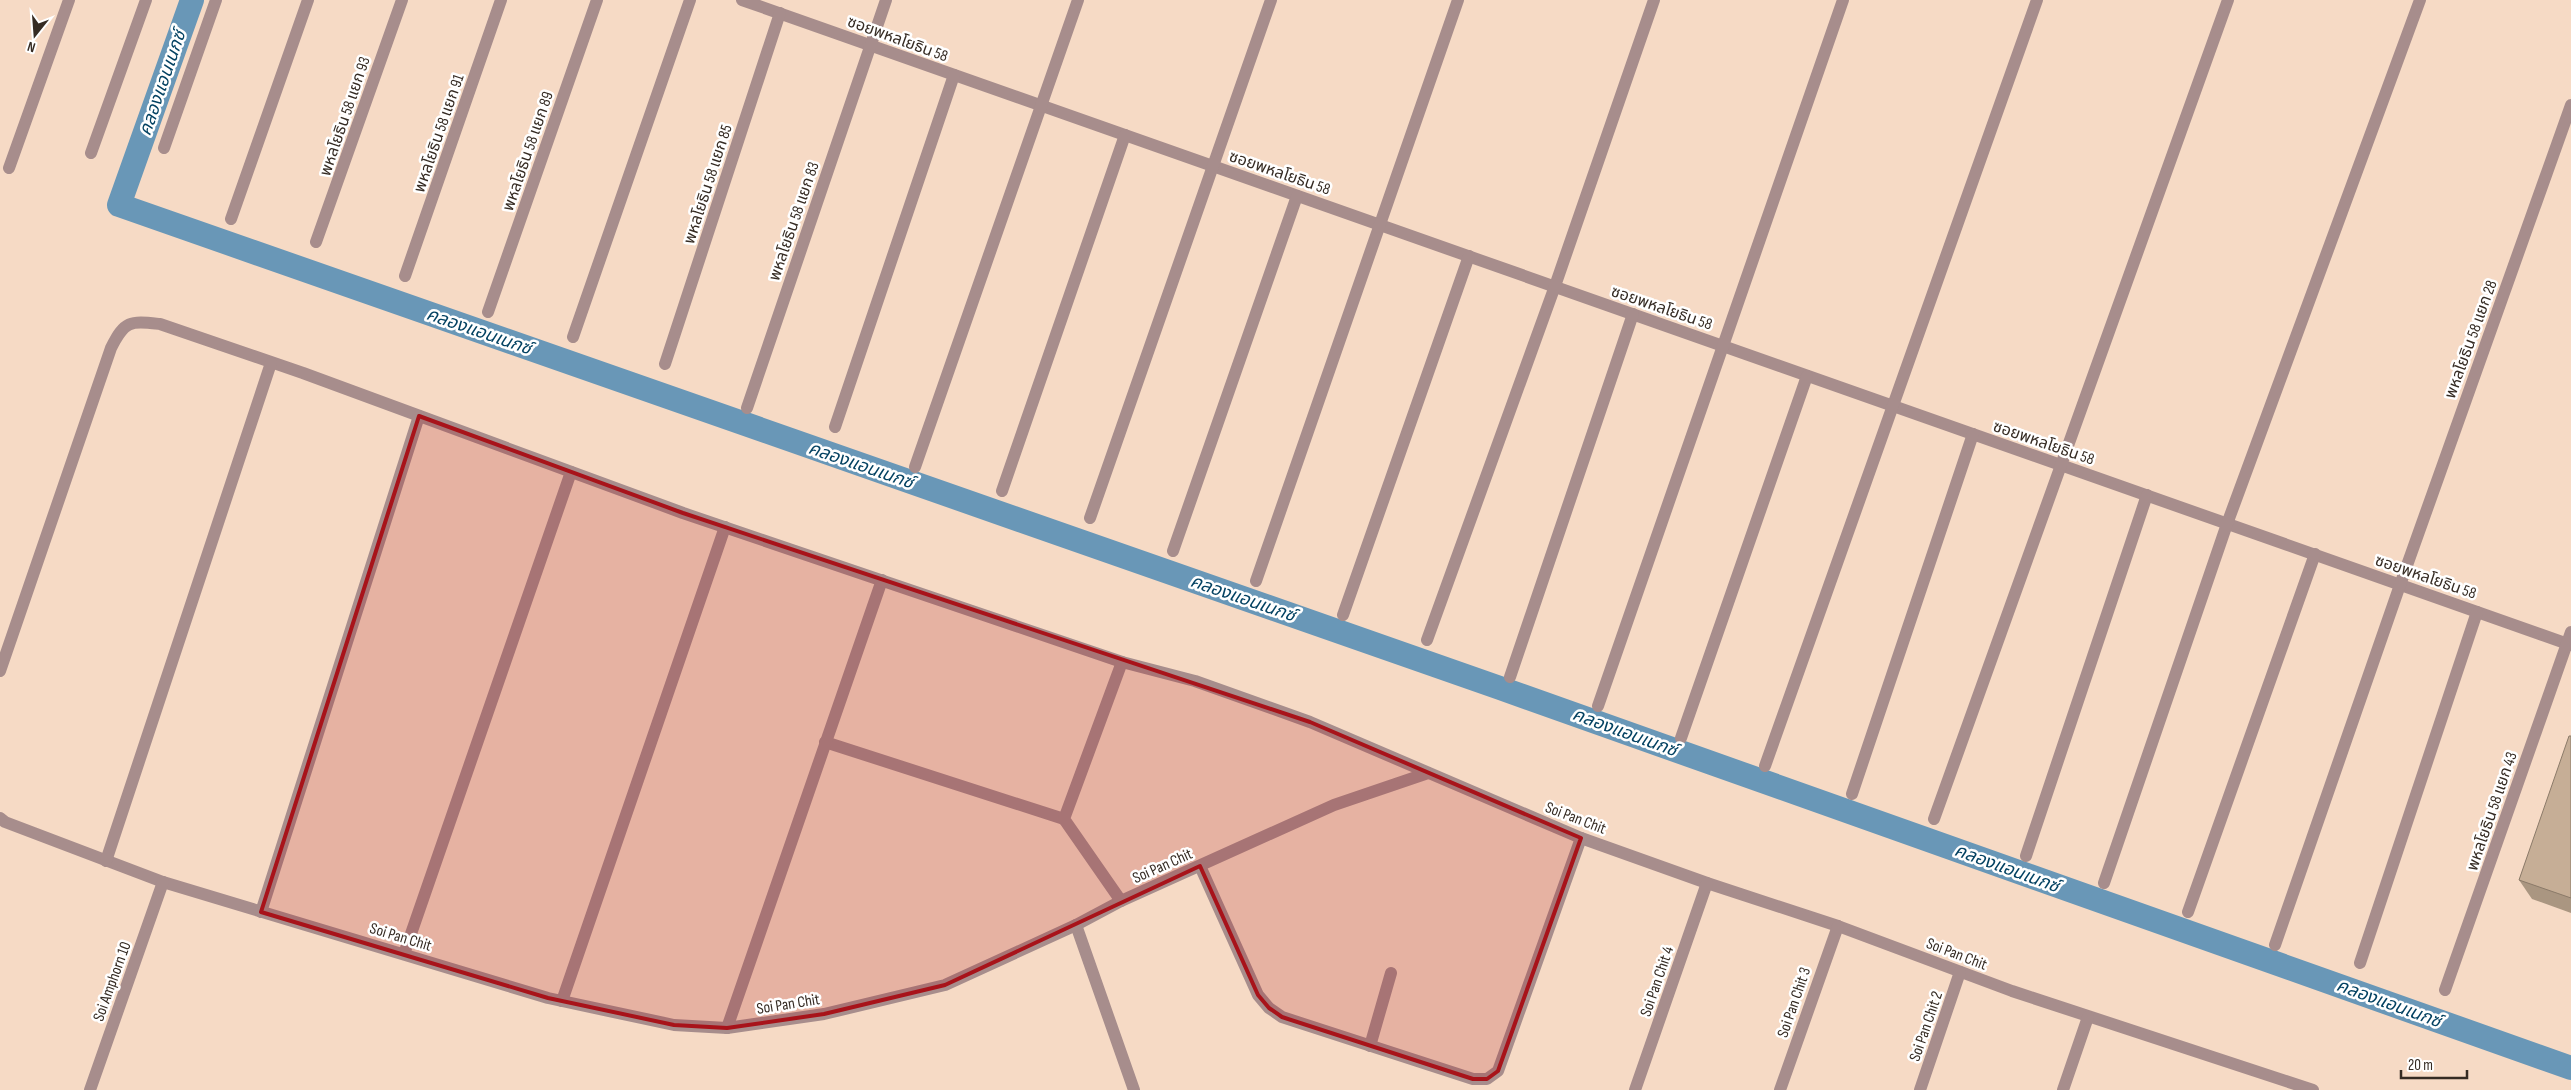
<svg xmlns="http://www.w3.org/2000/svg" width="2571" height="1090" font-family="'Sofia Sans Condensed','Noto Sans Thai',sans-serif">
  <style>
    .lines { fill: none; stroke-linecap: round; stroke-linejoin: round }
    .canal { stroke: #6997b7; stroke-width: 24 }
    .street { stroke: #a78d8c; stroke-width: 12 }
    .wall { fill: #aa9681 }
    .building { fill: #c6ae96; stroke: #8b7a69 }
    .marked { fill: #a8131a; fill-opacity: 0.2; stroke: #a8131a; stroke-width: 4; stroke-linejoin: round }
    .labels { text-anchor: middle; stroke-width: 5; stroke-linejoin: round; paint-order: stroke }
    .street-label { font-size: 16px; fill: #352b23; stroke: #fff }
    .water-label { font-size: 18px; font-style: italic; fill: #044262; stroke: #fff }
  </style>
  <rect width="100%" height="100%" fill="#f6dac5"/>
  <g class="lines">
    <!-- canal -->
    <polyline class="canal" points="192,0 119,205 1500,688 2571,1068"/>
    <!-- street -->
    <g class="street">
      <polyline points="742,0 2571,645"/>
      <polyline points="164,148 216,0"/>
      <polyline points="91,153 146,0"/>
      <polyline points="9,168 69,0"/>
      <polyline points="231,219 308,0"/>
      <polyline points="316,242 402,0"/>
      <polyline points="405,276 501,0"/>
      <polyline points="488,312 597,0"/>
      <polyline points="573,337 690,0"/>
      <polyline points="665,364 780,13"/>
      <polyline points="747,408 886,0"/>
      <polyline points="835,427 954,75"/>
      <polyline points="915,467 1078,0"/>
      <polyline points="1002,491 1125,135"/>
      <polyline points="1090,518 1271,0"/>
      <polyline points="1173,551 1297,196"/>
      <polyline points="1256,581 1458,0"/>
      <polyline points="1343,615 1469,256"/>
      <polyline points="1427,640 1555,286 1654,0"/>
      <path d="M0 671 111 348C125 320 130 321 160 324L303 373 683 513 1122 662 1195 681 1310 722 1581 838 1707 883 1838 926 2012 991 2313 1090"/>
      <polyline points="1510,677 1633,314"/>
      <polyline points="1598,706 1843,0"/>
      <polyline points="1681,738 1807,376"/>
      <polyline points="825,742 1064,819"/>
      <polyline points="1765,766 2037,0"/>
      <polyline points="1852,794 1973,434"/>
      <polyline points="0,818 5,822 163,882 548,998 674,1025 727,1028 824,1014 945,985 1076,925 1121,901 1334,805 1428,773"/>
      <polyline points="1934,819 2228,0"/>
      <polyline points="2026,856 2147,495"/>
      <polyline points="106,861 271,363"/>
      <polyline points="1200,866 1258,995 1269,1008 1282,1017 1473,1079 1487,1079 1498,1071 1581,838"/>
      <polyline points="2104,883 2227,524 2420,0"/>
      <polyline points="1121,901 1064,819 1122,662"/>
      <polyline points="261,912 419,416"/>
      <polyline points="2188,912 2315,554"/>
      <polyline points="1076,925 1134,1090"/>
      <polyline points="2275,945 2400,585 2571,105"/>
      <polyline points="404,954 571,472"/>
      <polyline points="2360,963 2477,612"/>
      <polyline points="2445,990 2571,632"/>
      <polyline points="562,1001 725,527"/>
      <polyline points="727,1028 882,580"/>
      <polyline points="1370,1046 1391,973"/>
      <polyline points="90,1090 163,882"/>
      <polyline points="1635,1090 1707,883"/>
      <polyline points="1780,1090 1838,926"/>
      <polyline points="1920,1090 1960,972"/>
      <polyline points="2063,1090 2088,1017"/>
    </g>
  </g>
  <!-- wall -->
  <polygon class="wall" points="2571,736 2571,913 2532,899 2519,880"/>
  <!-- building -->
  <polygon class="building" points="2569,736 2571,736 2571,898 2519,880"/>
  <!-- marked area -->
  <path class="marked" d="M419 416 683 513 1310 722 1581 838 1498 1071 1487 1079H1473L1282 1017 1269 1008 1258 995 1200 866 945 985 824 1014 727 1028 674 1025 548 998 261 912Z"/>
  <g class="labels">
    <!-- street labels -->
    <g class="street-label">
      <text transform="translate(898 38) rotate(20)" y="6">ซอยพหลโยธิน 58</text>
      <text transform="translate(344 116) rotate(-71)" y="6">พหลโยธิน 58 แยก 93</text>
      <text transform="translate(438 133) rotate(-71)" y="6">พหลโยธิน 58 แยก 91</text>
      <text transform="translate(527 151) rotate(-71)" y="6">พหลโยธิน 58 แยก 89</text>
      <text transform="translate(1280 172) rotate(19)" y="6">ซอยพหลโยธิน 58</text>
      <text transform="translate(707 184) rotate(-72)" y="6">พหลโยธิน 58 แยก 85</text>
      <text transform="translate(793 221) rotate(-71)" y="6">พหลโยธิน 58 แยก 83</text>
      <text transform="translate(1662 307) rotate(19)" y="6">ซอยพหลโยธิน 58</text>
      <text transform="translate(2470 339) rotate(-70)" y="6">พหลโยธิน 58 แยก 28</text>
      <text transform="translate(2044 442) rotate(19)" y="6">ซอยพหลโยธิน 58</text>
      <text transform="translate(2426 576) rotate(19)" y="6">ซอยพหลโยธิน 58</text>
      <text transform="translate(2491 811) rotate(-71)" y="6">พหลโยธิน 58 แยก 43</text>
      <text transform="translate(1576 817) rotate(21)" y="6">Soi Pan Chit</text>
      <text transform="translate(1162 865) rotate(-24)" y="6">Soi Pan Chit</text>
      <text transform="translate(401 936) rotate(17)" y="6">Soi Pan Chit</text>
      <text transform="translate(1957 953) rotate(21)" y="6">Soi Pan Chit</text>
      <text transform="translate(111 981) rotate(-70)" y="6">Soi Amphorn 10</text>
      <text transform="translate(1656 981) rotate(-71)" y="6">Soi Pan Chit 4</text>
      <text transform="translate(1793 1002) rotate(-71)" y="6">Soi Pan Chit 3</text>
      <text transform="translate(788 1003) rotate(-9)" y="6">Soi Pan Chit</text>
      <text transform="translate(1925 1026) rotate(-71)" y="6">Soi Pan Chit 2</text>
    </g>
    <!-- water labels -->
    <g class="water-label">
      <text transform="translate(162 83) rotate(-71)" y="6">คลองแอนเนกซ์</text>
      <text transform="translate(479 331) rotate(19)" y="6">คลองแอนเนกซ์</text>
      <text transform="translate(861 465) rotate(19)" y="6">คลองแอนเนกซ์</text>
      <text transform="translate(1243 598) rotate(19)" y="6">คลองแอนเนกซ์</text>
      <text transform="translate(1625 732) rotate(20)" y="6">คลองแอนเนกซ์</text>
      <text transform="translate(2007 868) rotate(20)" y="6">คลองแอนเนกซ์</text>
      <text transform="translate(2389 1003) rotate(20)" y="6">คลองแอนเนกซ์</text>
    </g>
  </g>
  <!-- north arrow -->
  <g transform="translate(35 35) rotate(197)" stroke="#ffffff" stroke-width="4" paint-order="stroke">
  <path d="M0-4L9 19L0 12L-9 19Z" fill="#352b23"/>
  <text y="-8" font-size="14" font-weight="bold" text-anchor="middle" fill="#352b23">N</text>
  </g>
  <!-- scale -->
  <path d="M2401 1070v8h66v-8" fill="none" stroke="#352b23" stroke-width="2.5"/>
  <text x="2408" y="1070" font-size="15" fill="#352b23" stroke="#ffffff" stroke-width="4" paint-order="stroke">20 m</text>
</svg>
